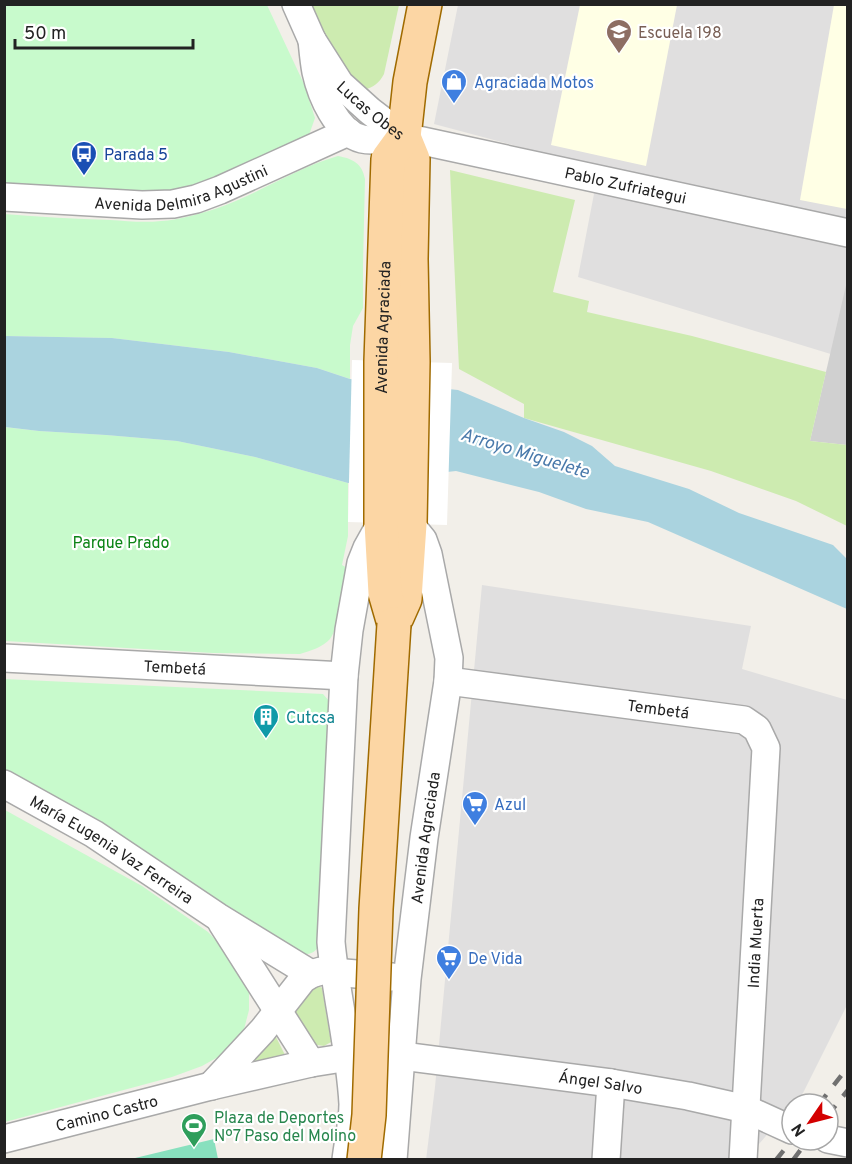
<svg xmlns="http://www.w3.org/2000/svg" width="852" height="1164" font-family="Overpass,sans-serif">
  <style>
    .residential { fill: #e0dfdf }
    .education { fill: #ffffe5 }
    .religious { fill: #d0d0d0 }
    .grass { fill: #cdebb0 }
    .park { fill: #c8facc }
    .pitch { fill: #88e0be }
    .water { fill: #aad3df }
    .pier { fill: #fff }
    .lines { fill: none; stroke-linecap: round; stroke-linejoin: round }
    .minor-casing { stroke: #a9a9a9; stroke-width: 30 }
    .major-casing { stroke: #a06b00; stroke-width: 36 }
    .minor { stroke: #fff; stroke-width: 27 }
    .major { stroke: #fcd6a4; stroke-width: 33 }
    .rail { stroke: #707070; stroke-width: 4.5; stroke-dasharray: 12 12; stroke-linecap: butt }
    .major-bridge-casing { stroke: #a06b00; stroke-width: 36; stroke-linecap: butt }
    .major-bridge { stroke: #fcd6a4; stroke-width: 33 }
    .labels { text-anchor: middle; stroke-width: 4.5; stroke-linejoin: round; paint-order: stroke }
    .education-label { font-size: 16px; fill: #785e54; stroke: #fff; text-anchor: start }
    .shop-label { font-size: 16px; fill: #366cbe; stroke: #fff; text-anchor: start }
    .street-label { font-size: 16px; fill: #222; stroke: #fff }
    .transit-label { font-size: 16px; fill: #164399; stroke: #fff; text-anchor: start }
    .park-label { font-size: 16px; fill: #0c8416; stroke: #fff }
    .culture-label { font-size: 16px; fill: #0d838f; stroke: #fff; text-anchor: start }
    .leisure-label { font-size: 16px; fill: #27864d; stroke: #fff; text-anchor: start }
    .water-label { font-size: 18px; font-style: italic; fill: #4a7aab; stroke: #fff }
  </style>
  <rect width="100%" height="100%" fill="#f2efe9"/>
  <!-- residential -->
  <g class="residential">
    <polygon points="458,5 847,5 847,359 578,277 599,168 434,124"/>
    <polygon points="482,585 751,626 742,669 847,700 847,1005 803,1093 794,1104 792,1104 792,1106 746,1159 426,1160 435,1087"/>
  </g>
  <!-- education -->
  <g class="education">
    <polygon points="580,5 677,5 646,166 551,145"/>
    <polygon points="834,5 847,5 847,209 800,200"/>
  </g>
  <!-- religious -->
  <polygon class="religious" points="847,281 847,445 810,441"/>
  <!-- grass -->
  <g class="grass">
    <path d="M309 5H399L384 74C379 83 374 87 364 90L344 77Z"/>
    <polygon points="450,170 575,200 553,292 589,301 587,312 692,336 826,372 810,441 847,445 847,526 796,501 711,471 524,418 524,404 459,369"/>
    <polygon points="317,985 322,988 331,1042 324,1046 310,1044 293,1014 298,997"/>
    <polygon points="272,1035 276,1037 286,1057 286,1060 239,1064"/>
  </g>
  <!-- park -->
  <g class="park">
    <polygon points="4,5 267,5 304,84 315,118 309,135 295,145 188,188 154,196 5,185"/>
    <path d="M338 156C353 159 362 163 365 179L363 264V308L353 326 350 345V379L317 368 229 352 112 338 5 336 4 214C40 217 75 219 110 220 127 221 144 223 161 221 179 220 198 214 215 209 257 195 295 168 338 156Z"/>
    <path d="M4 427 39 431 106 435 177 441 255 457 348 483V536L342 565 349 569C345 585 339 628 330 639 323 647 310 651 300 654L213 653 5 641Z"/>
    <path d="M4 679 323 694 330 702 322 942C313 956 309 955 294 953L5 774Z"/>
    <polygon points="5,810 142,886 208,932 241,966 249,991 249,1010 242,1037 227,1052 202,1066 172,1077 5,1122"/>
  </g>
  <!-- pitch -->
  <polygon class="pitch" points="214,1139 218,1159 131,1159"/>
  <!-- water -->
  <polygon class="water" points="5,336 112,338 229,352 317,368 350,379 458,390 524,418 564,432 592,446 615,466 689,489 739,513 833,545 847,559 847,609 648,522 586,509 539,492 456,471 348,483 255,457 177,441 106,435 39,431 5,427"/>
  <!-- pier -->
  <polygon class="pier" points="352,360 452,363 447,525 348,522"/>
  <g class="lines">
    <defs>
      <g id="minor">
        <path id="s1" d="M296 4 312 40 340 84 370 111 404 137"/>
        <path id="s2" d="M312 40C313 50 314 62 316 72 321 95 337 133 362 139 375 142 391 138 404 137L848 233"/>
        <path id="s3" d="M4 197 142 205 173 204 196 199 220 190 348 132"/>
        <path id="s4" d="M4 658 344 676"/>
        <path id="s5" d="M448 681 744 720 757 729 766 748 743 1160"/>
        <path id="s6" d="M4 784 94 834 218 917 311 974"/>
        <polyline points="222,923 311,1063"/>
        <polyline points="211,1086 263,1030 303,979 311,974 321,971 392,977"/>
        <path id="s7" d="M4 1139 211 1086 311 1063 349 1057 402 1056 611 1083 688 1096 746 1109 792 1130"/>
        <polyline points="828,1139 848,1143"/>
        <path d="M346 1160C348 1142 353 1122 353 1104 350 1049 336 996 331 942L344 676 349 630 361 563 367 548 381 523"/>
        <path id="s8" d="M393 1160 407 979 424 838 448 681 449 658 428 554 423 540 410 524"/>
        <polyline points="606,1160 611,1083"/>
      </g>
      <g id="major">
        <polyline points="397,617 405,599 410,524 413,362 411,259 413,159 404,137"/>
        <path id="s9" d="M394 624 385 593 381 523V361L388 159 404 137 410 82 425 4"/>
      </g>
    </defs>
    <!-- minor casing -->
    <use href="#minor" class="minor-casing"/>
    <!-- major casing -->
    <use href="#major" class="major-casing"/>
    <!-- minor -->
    <use href="#minor" class="minor"/>
    <!-- major -->
    <use href="#major" class="major"/>
    <!-- rail -->
    <g class="rail">
      <polyline points="819,1104 848,1067"/>
      <polyline points="828,1115 848,1090"/>
      <polyline points="776,1160 792,1140"/>
      <polyline points="793,1160 808,1140"/>
    </g>
    <defs>
      <polyline id="major-bridge" points="364,1160 369,1115 376,909 394,624"/>
    </defs>
    <!-- major-bridge casing -->
    <use href="#major-bridge" class="major-bridge-casing"/>
    <!-- major-bridge -->
    <use href="#major-bridge" class="major-bridge"/>
  </g>
  <!-- icons -->
  <defs>
    <symbol id="school-pin" viewBox="-11 -11 22 30"><path d="M0 17L-7.5 6A9.5 9.5 0 1 1 7.5 6Z" fill="#8d6e63" stroke="#fff"/><path d="M0-5L7-2L0 1L-7-2ZM-4 1L0 2.5L4 1V4Q0 6-4 4Z" fill="#fff"/></symbol>
    <symbol id="shop-pin" viewBox="-11 -11 22 30"><path d="M0 17L-7.5 6A9.5 9.5 0 1 1 7.5 6Z" fill="#3f7fe0" stroke="#fff"/><path d="M-5-2.5h2.3a2.7 3.5 0 0 1 5.4 0H5L5.5 6h-11ZM-1.5-2.5h3a1.5 2.3 0 0 0-3 0Z" fill="#fff"/></symbol>
    <symbol id="bus-pin" viewBox="-11 -11 22 30"><path d="M0 17L-7.5 6A9.5 9.5 0 1 1 7.5 6Z" fill="#1a4fb4" stroke="#fff"/><path d="M-5-6H5V4H4V6H2V4H-2V6H-4V4H-5ZM-3.5-4V0h7V-4ZM-3.5 1.2v1.5H-2V1.2ZM2 1.2v1.5H3.5V1.2Z" fill="#fff"/></symbol>
    <symbol id="building-pin" viewBox="-11 -11 22 30"><path d="M0 17L-7.5 6A9.5 9.5 0 1 1 7.5 6Z" fill="#0f9aa8" stroke="#fff"/><path d="M-4-6H4V6H1V3H-1V6H-4ZM-2.5-4.3h1.7v1.8h-1.7ZM.8-4.3h1.7v1.8H.8ZM-2.5-1h1.7V.8h-1.7ZM.8-1h1.7V.8H.8Z" fill="#fff"/></symbol>
    <symbol id="supermarket-pin" viewBox="-11 -11 22 30"><path d="M0 17L-7.5 6A9.5 9.5 0 1 1 7.5 6Z" fill="#3f7fe0" stroke="#fff"/><path d="M-6-5.5h2.5l.6 2H6L4.5 2H-2.5L-4.4-4H-6ZM-1.5 3.2a1.3 1.3 0 1 0 .1 0ZM3 3.2a1.3 1.3 0 1 0 .1 0Z" fill="#fff"/></symbol>
    <symbol id="stadium-pin" viewBox="-11 -11 22 30"><path d="M0 17L-7.5 6A9.5 9.5 0 1 1 7.5 6Z" fill="#2e9e5b" stroke="#fff"/><path d="M0-5a6.5 5 0 1 0 0 10a6.5 5 0 1 0 0-10ZM-3.5-1.8h7v3.6h-7Z" fill="#fff"/></symbol>
  </defs>
  <g fill-rule="evenodd">
    <use href="#school-pin" x="604" y="17" width="30" height="40"/>
    <use href="#shop-pin" x="439" y="67" width="30" height="40"/>
    <use href="#bus-pin" x="69" y="139" width="30" height="40"/>
    <use href="#building-pin" x="251" y="702" width="30" height="40"/>
    <use href="#supermarket-pin" x="460" y="789" width="30" height="40"/>
    <use href="#supermarket-pin" x="434" y="943" width="30" height="40"/>
    <use href="#stadium-pin" x="179" y="1111" width="30" height="40"/>
  </g>
  <g class="labels">
    <!-- education labels -->
    <g class="education-label">
      <text x="638" y="38">Escuela 198</text>
    </g>
    <!-- shop labels -->
    <g class="shop-label">
      <text x="474" y="88">Agraciada Motos</text>
      <text x="494" y="810">Azul</text>
      <text x="468" y="964">De Vida</text>
    </g>
    <!-- street labels -->
    <g class="street-label">
      <text dy="6" stroke="none"><textPath href="#s1" startOffset="132">Lucas Obes</textPath></text>
      <text dy="6" stroke="none"><textPath href="#s3" startOffset="180">Avenida Delmira Agustini</textPath></text>
      <text dy="6" stroke="none"><textPath href="#s2" startOffset="386">Pablo Zufriategui</textPath></text>
      <text dy="6" stroke="none"><textPath href="#s9" startOffset="298">Avenida Agraciada</textPath></text>
      <text dy="6" stroke="none"><textPath href="#s4" startOffset="171">Tembetá</textPath></text>
      <text dy="6" stroke="none"><textPath href="#s5" startOffset="212">Tembetá</textPath></text>
      <text dy="6" stroke="none"><textPath href="#s8" startOffset="324">Avenida Agraciada</textPath></text>
      <text dy="6" stroke="none"><textPath href="#s6" startOffset="126">María Eugenia Vaz Ferreira</textPath></text>
      <text transform="translate(755 943) rotate(-87)" y="6">India Muerta</text>
      <text dy="6" stroke="none"><textPath href="#s7" startOffset="608">Ángel Salvo</textPath></text>
      <text dy="6" stroke="none"><textPath href="#s7" startOffset="106">Camino Castro</textPath></text>
    </g>
    <!-- transit labels -->
    <g class="transit-label">
      <text x="104" y="160">Parada 5</text>
    </g>
    <!-- park labels -->
    <g class="park-label">
      <text x="121" y="548">Parque Prado</text>
    </g>
    <!-- culture labels -->
    <g class="culture-label">
      <text x="286" y="723">Cutcsa</text>
    </g>
    <!-- leisure labels -->
    <g class="leisure-label">
      <text x="214" y="1123">Plaza de Deportes<tspan x="214" dy="18">Nº7 Paso del Molino</tspan></text>
    </g>
    <!-- water labels -->
    <g class="water-label">
      <text transform="translate(525 453) rotate(17)" y="6">Arroyo Miguelete</text>
    </g>
  </g>
  <!-- border -->
  <rect width="852" height="1164" fill="none" stroke="#222222" stroke-width="12"/>
  <!-- north arrow -->
  <g transform="translate(810 1122) rotate(235)"><circle r="28" fill="#ffffff" stroke="#a7a7a7" stroke-width="1.5"/>
  <path d="M0-4.5L10 22L0 15L-10 22Z" fill="#d40000"/>
  <text y="-9" font-size="16" font-weight="bold" text-anchor="middle" fill="#222222">N</text>
  </g>
  <!-- scale -->
  <path d="M15 39v9h178v-9" fill="none" stroke="#222222" stroke-width="3"/>
  <text x="24" y="39" font-size="18" fill="#222222" stroke="#ffffff" stroke-width="4.5" paint-order="stroke">50 m</text>
</svg>
